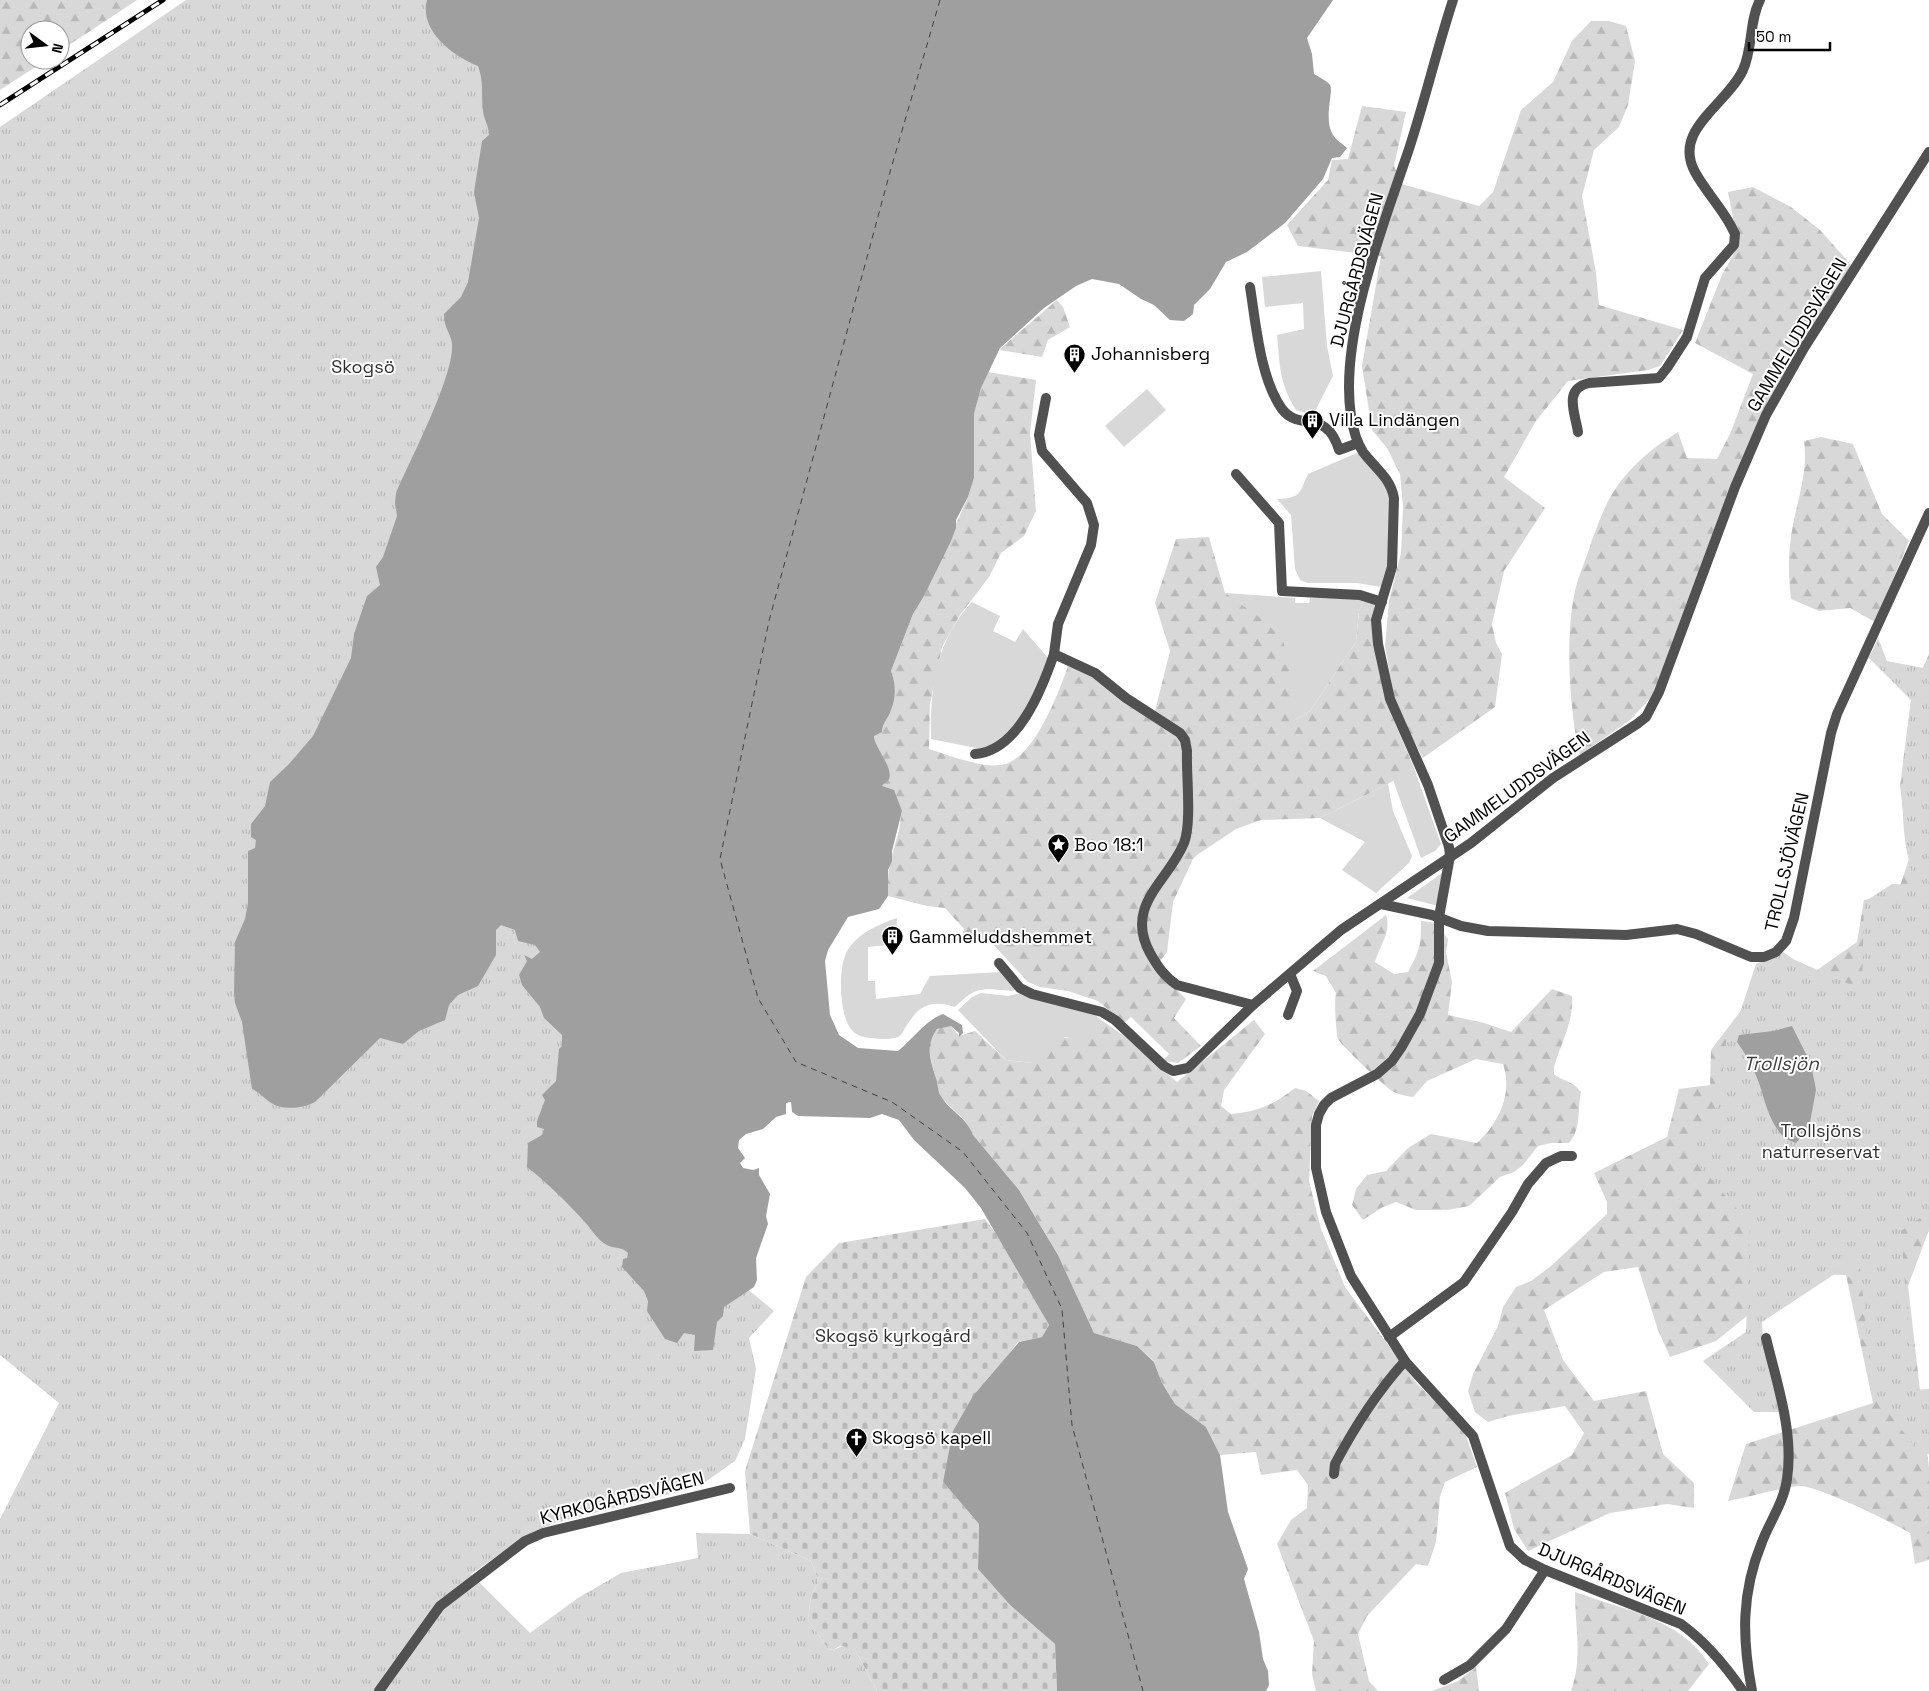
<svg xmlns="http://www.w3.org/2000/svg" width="1929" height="1691" font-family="'Space Grotesk',sans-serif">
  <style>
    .green { fill: #d8d8d8 }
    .forest { fill: url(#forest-firs) }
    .cemetery { fill: url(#cemetery-stones) }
    .park { fill: url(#park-tufts) }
    .water { fill: #9f9f9f }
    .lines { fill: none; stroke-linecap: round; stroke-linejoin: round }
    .ferry { stroke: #404040; stroke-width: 1; stroke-dasharray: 6 5; stroke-linecap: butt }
    .minor { stroke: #515151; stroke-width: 10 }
    .rail-casing { stroke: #000; stroke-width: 5 }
    .rail { stroke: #fff; stroke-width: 3; stroke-dasharray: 9; stroke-linecap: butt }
    .labels { text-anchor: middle; stroke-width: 4; stroke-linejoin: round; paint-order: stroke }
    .street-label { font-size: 18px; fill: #000; stroke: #fff }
    .poi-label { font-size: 18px; fill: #000; stroke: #fff; text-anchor: start }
    .park-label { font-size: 18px; fill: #2f2f2f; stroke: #fff }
    .water-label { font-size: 19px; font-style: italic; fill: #404040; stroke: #fff }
  </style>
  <defs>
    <pattern id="forest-firs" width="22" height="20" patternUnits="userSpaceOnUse" patternTransform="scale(1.25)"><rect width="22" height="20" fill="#d8d8d8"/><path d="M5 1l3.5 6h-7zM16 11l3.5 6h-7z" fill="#b8b8b8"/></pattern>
    <pattern id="cemetery-stones" width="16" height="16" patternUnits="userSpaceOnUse" patternTransform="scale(1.25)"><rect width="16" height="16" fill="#d8d8d8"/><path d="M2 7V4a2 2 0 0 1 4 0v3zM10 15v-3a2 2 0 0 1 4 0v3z" fill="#b8b8b8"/></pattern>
    <pattern id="park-tufts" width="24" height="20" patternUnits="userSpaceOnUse" patternTransform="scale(1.25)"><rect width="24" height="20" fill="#d8d8d8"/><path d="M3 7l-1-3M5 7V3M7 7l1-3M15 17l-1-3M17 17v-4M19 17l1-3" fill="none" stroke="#b8b8b8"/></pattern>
  </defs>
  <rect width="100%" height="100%" fill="#fff"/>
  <!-- green -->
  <g class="green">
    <path d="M1321 271 1327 346 1333 376 1313 415 1296 410C1279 383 1280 365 1277 335L1304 329 1303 303 1265 307 1262 277Z"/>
    <polygon points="1147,389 1166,410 1124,447 1105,426"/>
    <path d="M1357 453C1366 463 1380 473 1386 485 1395 503 1389 560 1385 581L1381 587 1357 583H1308L1300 580 1295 569 1291 515 1277 499C1302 498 1299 493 1308 474Z"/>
    <polygon points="1225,593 1295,598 1295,603 1309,603 1310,598 1365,599 1359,611 1356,642 1310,711 1293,721"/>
    <path d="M972 602 1000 616 993 631 1015 642 1023 629 1049 659C1035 693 1020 731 986 750L931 739C930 688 936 640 972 602Z"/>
    <polygon points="1414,768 1441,844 1435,851 1421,858 1393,780"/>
    <polygon points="1388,784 1393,811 1412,856 1409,863 1376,893 1342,870 1365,842 1320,818"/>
    <polygon points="1442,873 1438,906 1407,898"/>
    <path d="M897 918 896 944 868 947V981H875L876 999 920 994 930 976 1000 972 1016 989 1012 991C981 989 978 985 955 1007 932 1000 920 1004 907 1025 904 1029 903 1034 898 1037 890 1040 879 1039 871 1038 864 1038 855 1035 851 1029 839 1015 837 963 849 948 860 932 880 924 897 918Z"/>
    <polygon points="981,993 1008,996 1021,993 1094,1014 1103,1021 1083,1040 1065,1037 1032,1063 1006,1060 958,1010 972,997"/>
  </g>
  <!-- forest -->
  <g class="forest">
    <polygon points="0,0 137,0 60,51 60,30 30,30 30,60 46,60 0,90"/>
    <polygon points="1591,21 1609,21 1626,26 1635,61 1628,105 1619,127 1594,150 1582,196 1596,273 1599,305 1683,330 1660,366 1648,370 1568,381 1536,421 1504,477 1545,508 1504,571 1492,624 1496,643 1502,654 1495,707 1423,758 1396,707 1385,646 1389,601 1401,553 1403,506 1400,474 1387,448 1372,430 1362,366 1381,256 1298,246 1287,225 1328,180 1332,160 1348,159 1362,106 1406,112 1394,166 1402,184 1479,206 1493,192 1521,110 1553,82 1572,41"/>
    <path d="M1753 187 1791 207 1820 230 1853 267 1798 349 1770 399 1742 458 1727 494 1655 693 1630 720 1580 755C1569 711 1565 634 1575 591 1579 574 1587 557 1592 540 1599 522 1606 501 1618 485 1634 463 1655 446 1678 432L1687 458 1717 459 1730 434 1753 374 1695 343 1722 275 1736 250 1737 237 1728 192Z"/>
    <polygon points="1057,300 1063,307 1070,327 1048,340 1042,357 999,350"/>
    <path d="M988 372 1036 380 1030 433 1036 511 1024 536 1001 553 989 577 960 615 942 647 930 704 929 749C949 755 985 770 1005 764 1035 756 1059 692 1068 666L1091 675 1153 719 1170 651 1155 603 1176 539 1209 537 1225 593 1266 622 1283 641 1288 658 1293 721 1310 711 1356 642 1359 611 1365 599 1378 605 1375 650 1389 709 1414 768 1388 784 1320 818 1261 820 1236 829 1197 855 1193 859 1173 902 1167 952 1155 968 1186 999 1174 1018 1201 1046 1178 1063 1163 1061 1169 1054 1131 1017 1124 1023 1098 1001 1068 991 1040 987 1028 982 990 941 962 935 964 929 945 908 927 906 888 896C886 873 892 855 898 834 900 827 900 818 902 811L882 786 888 780 873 741C874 734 878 730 883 724 893 709 898 688 891 671L913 614 924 596 968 497 974 478V414L981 388Z"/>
    <path d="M1821 437 1853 444 1882 514 1909 541 1875 622 1850 608 1819 611 1791 599C1789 581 1788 563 1790 545 1793 509 1809 478 1804 441Z"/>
    <path d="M1929 654V1230L1908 1286 1929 1468V1560L1915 1564 1910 1533C1894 1523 1816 1485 1800 1486 1777 1488 1752 1497 1728 1501L1746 1444 1873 1403 1846 1275 1799 1274 1716 1341 1670 1357 1658 1330 1638 1267 1604 1272 1544 1310 1563 1360 1594 1401 1646 1391 1663 1454 1694 1483V1508L1667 1504 1610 1513 1528 1551 1514 1529 1505 1493 1572 1455 1584 1433 1565 1406 1508 1416 1488 1422 1475 1412 1468 1391 1473 1374 1498 1326 1503 1307 1516 1287 1531 1281 1551 1266 1607 1214V1202L1594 1173 1667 1137 1679 1089 1710 1085 1711 1050 1749 1000 1810 975 1857 942 1864 900 1898 892 1909 859 1900 786 1912 692Z"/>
    <path d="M1386 915C1392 931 1379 947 1375 962L1394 974 1408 972C1420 949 1421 947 1421 921L1436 923 1448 939 1446 952 1452 982 1448 1015 1484 1023 1511 1032 1552 989 1572 996C1574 1021 1561 1043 1554 1067V1074C1565 1083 1571 1079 1581 1092 1577 1110 1582 1128 1569 1143H1551L1538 1146 1523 1165 1514 1172 1500 1177 1469 1206 1447 1210H1416L1396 1202 1381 1208 1363 1220 1352 1205 1356 1189 1367 1175 1386 1171 1408 1148 1431 1134 1477 1143C1499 1122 1513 1094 1503 1064L1476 1059 1427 1081 1413 1097C1407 1096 1400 1095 1394 1092 1387 1089 1342 1046 1338 1039 1336 1034 1334 999 1336 993L1326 976 1313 971Z"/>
    <path d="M1254 1020 1265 1034 1224 1090 1221 1106 1231 1114C1259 1111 1273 1105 1295 1088L1306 1091 1319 1101 1312 1116 1309 1181 1321 1229 1345 1287 1418 1385 1454 1419 1466 1436 1477 1467 1445 1482 1440 1497 1436 1542 1428 1566 1416 1564 1367 1616 1358 1634 1369 1681 1378 1691H1316L1312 1674 1314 1641 1277 1544 1291 1520 1307 1508 1308 1485 1297 1470 1261 1475 1256 1452 1220 1455 1206 1427 1175 1404 1162 1383 1154 1361 1137 1346 1094 1333 1058 1255 1019 1190 973 1135C967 1117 951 1111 941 1096 938 1092 938 1086 937 1081 931 1061 918 1027 951 1026L959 1036 975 1031 1006 1060 1032 1063C1045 1040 1056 1035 1083 1039L1103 1021 1124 1036 1177 1082Z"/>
    <path d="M1575 1592C1624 1610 1680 1618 1709 1664L1688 1691H1571C1583 1659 1575 1626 1575 1592Z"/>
    <polygon points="1476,1667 1479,1691 1432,1691 1458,1681"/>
  </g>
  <!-- cemetery -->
  <polygon class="cemetery" points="985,1219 997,1235 1049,1325 1042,1337 1018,1342 1002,1363 943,1482 979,1524 978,1569 1010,1605 1055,1644 1057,1691 877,1691 855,1650 840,1646 833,1650 828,1649 808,1620 811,1596 819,1582 811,1561 750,1534 745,1471 806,1277 839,1243"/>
  <!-- park -->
  <g class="park">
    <polygon points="186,0 870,0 700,1250 774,1311 749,1338 756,1369 745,1439 735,1461 698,1487 555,1523 532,1532 471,1574 530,1633 578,1598 621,1573 698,1558 696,1533 750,1534 811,1561 819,1582 811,1596 808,1620 828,1649 833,1650 843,1646 855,1650 877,1691 0,1691 0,1519 59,1403 0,1355 0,127"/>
    <path d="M1878 638 1887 661 1929 669V1212L1901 1231 1913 1390 1929 1389V1454H1921L1873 1393 1859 1258 1762 1322 1763 1340 1780 1412H1754L1703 1361 1746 1332 1750 1224 1683 1147 1719 1105 1727 1034 1737 1022 1756 964 1783 952 1793 959 1862 990 1864 902 1892 884 1916 885C1894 824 1904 762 1911 700L1869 658Z"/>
  </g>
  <!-- water -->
  <g class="water">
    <path d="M427 0H1333L1307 38 1312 54 1314 74C1319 77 1327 81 1330 85 1334 91 1323 119 1333 135 1336 140 1343 144 1347 148L1340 157 1332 158 1323 179 1285 223 1247 252 1226 262 1210 289 1194 305 1193 314 1184 321 1170 320 1154 305 1141 299 1119 284 1092 279 1076 286 1044 308 1000 348 981 388 974 414V478L968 497 956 520V528L951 541 924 596 913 614 891 671C896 683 896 698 891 710 888 719 882 723 882 732L874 736C873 746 896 769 888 781 886 783 883 784 882 786L894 790 902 811 892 851V861L888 870V896L879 909 848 917 828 950 825 961 830 1015 839 1035 858 1048 898 1051C912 1040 927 1019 943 1014L962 1025 963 1033 959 1037V1033L951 1026 937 1029C924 1047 931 1062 937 1081 938 1086 938 1092 941 1096 950 1112 966 1116 973 1135L1019 1190 1058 1255 1094 1333 1137 1346 1154 1362 1162 1383 1175 1404 1206 1427 1220 1455 1228 1512 1248 1569 1244 1579 1259 1632 1263 1659 1268 1671 1269 1685 1266 1691H1057L1055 1644 1010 1605 978 1569 979 1524 943 1482 953 1431 973 1396 1019 1342 1042 1337 1049 1325 981 1208 965 1188 914 1140 899 1120 882 1114 870 1118 798 1116 792 1112 791 1102 786 1103V1114L776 1117 763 1129 746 1134 739 1140 738 1148 745 1158 740 1163 743 1168 753 1170 759 1168V1175L770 1194 766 1216 768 1224 756 1258 757 1280 754 1287 724 1307 723 1316 717 1322 713 1350 694 1351 695 1335 684 1333 677 1343 665 1339 647 1311 648 1301 644 1291 622 1267 623 1259 627 1258 628 1253C621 1246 615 1249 607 1245 598 1241 590 1227 583 1220 566 1201 547 1183 527 1167L528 1143 542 1135 544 1129 537 1127V1121L545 1100 542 1095 556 1081 559 1049 562 1046V1035L544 1018 540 1007 522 985 519 975 527 961 524 955 532 959 540 952 535 945 518 941 515 930 501 925 496 930V955L478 986 458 995 449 1005 445 1020 419 1031 403 1044 380 1038 315 1102C304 1108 287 1110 275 1105 266 1101 261 1093 252 1089L242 1022 235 1003 234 993 235 942 245 919 248 903V851L255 848 256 840 251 837V824L265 806 270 782 289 764 313 736 351 658 354 634 367 596 380 585 376 567 383 557 397 516 395 503 396 493C410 460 455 375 452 343 450 332 444 328 444 314L461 297 468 282 479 218 474 192 482 141 489 135C489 126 484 120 483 111 481 96 484 81 478 66 453 56 419 31 427 0Z"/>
    <path d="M1792 1026 1811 1064 1816 1090 1809 1128 1796 1143C1792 1141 1786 1140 1783 1136 1769 1122 1765 1101 1759 1083 1754 1069 1746 1054 1737 1042L1739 1035 1773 1031Z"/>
  </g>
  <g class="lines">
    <!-- ferry -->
    <polyline class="ferry" points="940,0 890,172 769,621 720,859 758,998 796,1062 892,1102 963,1152 1027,1233 1062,1309 1072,1425 1143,1691"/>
    <!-- minor -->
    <g class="minor">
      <path d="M1453 0C1437 49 1425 100 1409 149 1383 226 1339 336 1351 416 1353 429 1356 441 1363 452 1375 468 1390 477 1394 498L1392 567 1376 620 1378 644 1390 699 1428 785 1449 847 1450 856 1439 917V963L1420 1014 1401 1048 1392 1061 1377 1074 1331 1098 1324 1105 1319 1114 1316 1125V1168L1326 1212 1351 1276 1405 1361 1473 1436 1510 1546 1525 1560 1545 1570 1681 1624C1706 1642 1725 1665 1743 1691"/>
      <path d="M1250 287C1256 324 1260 378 1282 409 1299 432 1327 408 1339 450L1358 443"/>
      <path d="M1046 398 1039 435 1042 451 1087 503 1094 525 1091 545 1058 624 1054 654 1095 673 1126 698 1180 733 1185 740 1187 751C1186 774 1192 823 1184 843 1168 882 1124 905 1150 953 1158 967 1164 976 1177 985L1253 1005"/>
      <path d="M1578 432C1575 412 1563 389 1589 383L1659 378 1667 368 1687 337 1705 278 1734 245 1735 234 1731 226C1721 207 1706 192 1695 172 1672 130 1726 106 1743 70 1753 48 1749 21 1760 0"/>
      <polyline points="1236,474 1279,523 1282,591 1360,595 1382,602"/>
      <path d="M975 754C1018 751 1042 689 1054 654"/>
      <polyline points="1381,904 1432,915 1461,926 1488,931 1626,935 1677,929 1696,934 1751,957 1764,957 1776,952 1786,941 1794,918 1831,733 1837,714 1929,513"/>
      <polyline points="999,963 1020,988 1032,994 1102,1012 1115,1020 1164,1066 1173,1071 1188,1068 1253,1005 1341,930 1471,843 1553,778 1637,724 1646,717 1659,692 1735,487 1766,415 1804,348 1929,152"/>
      <polyline points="1288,1015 1297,991 1290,974"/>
      <polyline points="1389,1337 1464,1282 1512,1212 1528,1184 1546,1163 1561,1156 1572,1156"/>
      <path d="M1334 1474 1335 1464C1355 1426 1376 1393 1405 1361"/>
      <polyline points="1444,1680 1470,1665 1506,1629 1545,1570"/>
      <polyline points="379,1691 440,1606 525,1541 543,1533 730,1488"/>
      <path d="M1752 1691C1742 1638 1741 1593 1762 1542 1770 1521 1784 1502 1787 1479 1794 1432 1777 1384 1766 1338"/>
    </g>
    <defs>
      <polyline id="rail" points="0,105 163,0"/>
    </defs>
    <!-- rail casing -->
    <use href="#rail" class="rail-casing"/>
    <!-- rail -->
    <use href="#rail" class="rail"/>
  </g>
  <!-- icons -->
  <defs>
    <symbol id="building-pin" viewBox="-11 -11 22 30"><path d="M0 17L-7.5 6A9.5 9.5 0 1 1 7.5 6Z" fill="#000" stroke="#fff"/><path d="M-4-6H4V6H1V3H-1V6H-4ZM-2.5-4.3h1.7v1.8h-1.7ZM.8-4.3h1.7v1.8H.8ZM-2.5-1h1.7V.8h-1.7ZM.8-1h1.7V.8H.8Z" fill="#fff"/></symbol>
    <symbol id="sight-pin" viewBox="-11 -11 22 30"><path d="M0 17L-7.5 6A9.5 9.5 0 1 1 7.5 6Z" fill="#000" stroke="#fff"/><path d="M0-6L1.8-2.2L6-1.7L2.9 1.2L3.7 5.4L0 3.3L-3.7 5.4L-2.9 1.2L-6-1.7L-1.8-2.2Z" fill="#fff"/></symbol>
    <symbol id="church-pin" viewBox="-11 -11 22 30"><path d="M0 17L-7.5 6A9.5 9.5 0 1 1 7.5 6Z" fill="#000" stroke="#fff"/><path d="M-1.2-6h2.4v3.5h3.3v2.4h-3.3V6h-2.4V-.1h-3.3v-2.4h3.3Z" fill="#fff"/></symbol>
  </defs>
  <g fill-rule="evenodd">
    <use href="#building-pin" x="1062" y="342" width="25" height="34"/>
    <use href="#building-pin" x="1300" y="408" width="25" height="34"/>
    <use href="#sight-pin" x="1046" y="832" width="25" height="34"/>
    <use href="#building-pin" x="880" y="924" width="25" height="34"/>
    <use href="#church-pin" x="844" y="1426" width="25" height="34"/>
  </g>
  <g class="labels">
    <!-- street labels -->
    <g class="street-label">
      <text transform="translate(1357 270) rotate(-75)" y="6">DJURGÅRDSVÄGEN</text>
      <text transform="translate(1797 335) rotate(-59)" y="6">GAMMELUDDSVÄGEN</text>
      <text transform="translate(1517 787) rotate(-36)" y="6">GAMMELUDDSVÄGEN</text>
      <text transform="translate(1787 862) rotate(-77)" y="6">TROLLSJÖVÄGEN</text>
      <text transform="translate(622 1498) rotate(-14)" y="6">KYRKOGÅRDSVÄGEN</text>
      <text transform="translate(1612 1579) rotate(23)" y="6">DJURGÅRDSVÄGEN</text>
    </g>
    <!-- poi labels -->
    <g class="poi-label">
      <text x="1091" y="360">Johannisberg</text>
      <text x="1329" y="426">Villa Lindängen</text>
      <text x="1074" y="851">Boo 18:1</text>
      <text x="909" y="943">Gammeluddshemmet</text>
      <text x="872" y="1444">Skogsö kapell</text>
    </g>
    <!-- park labels -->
    <g class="park-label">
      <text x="363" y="373">Skogsö</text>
      <text x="1821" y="1137">Trollsjöns<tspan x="1821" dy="21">naturreservat</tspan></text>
      <text x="893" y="1342">Skogsö kyrkogård</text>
    </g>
    <!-- water labels -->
    <g class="water-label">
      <text x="1781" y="1070">Trollsjön</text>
    </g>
  </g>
  <!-- north arrow -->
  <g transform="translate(45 45) rotate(105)"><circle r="24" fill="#ffffff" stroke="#999999"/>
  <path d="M0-4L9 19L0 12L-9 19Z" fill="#000000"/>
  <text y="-8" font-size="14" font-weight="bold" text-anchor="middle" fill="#000000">N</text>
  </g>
  <!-- scale -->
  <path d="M1749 42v8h81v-8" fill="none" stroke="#000000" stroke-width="2.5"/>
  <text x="1756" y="42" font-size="15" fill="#000000" stroke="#ffffff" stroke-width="4" paint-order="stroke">50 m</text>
</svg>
